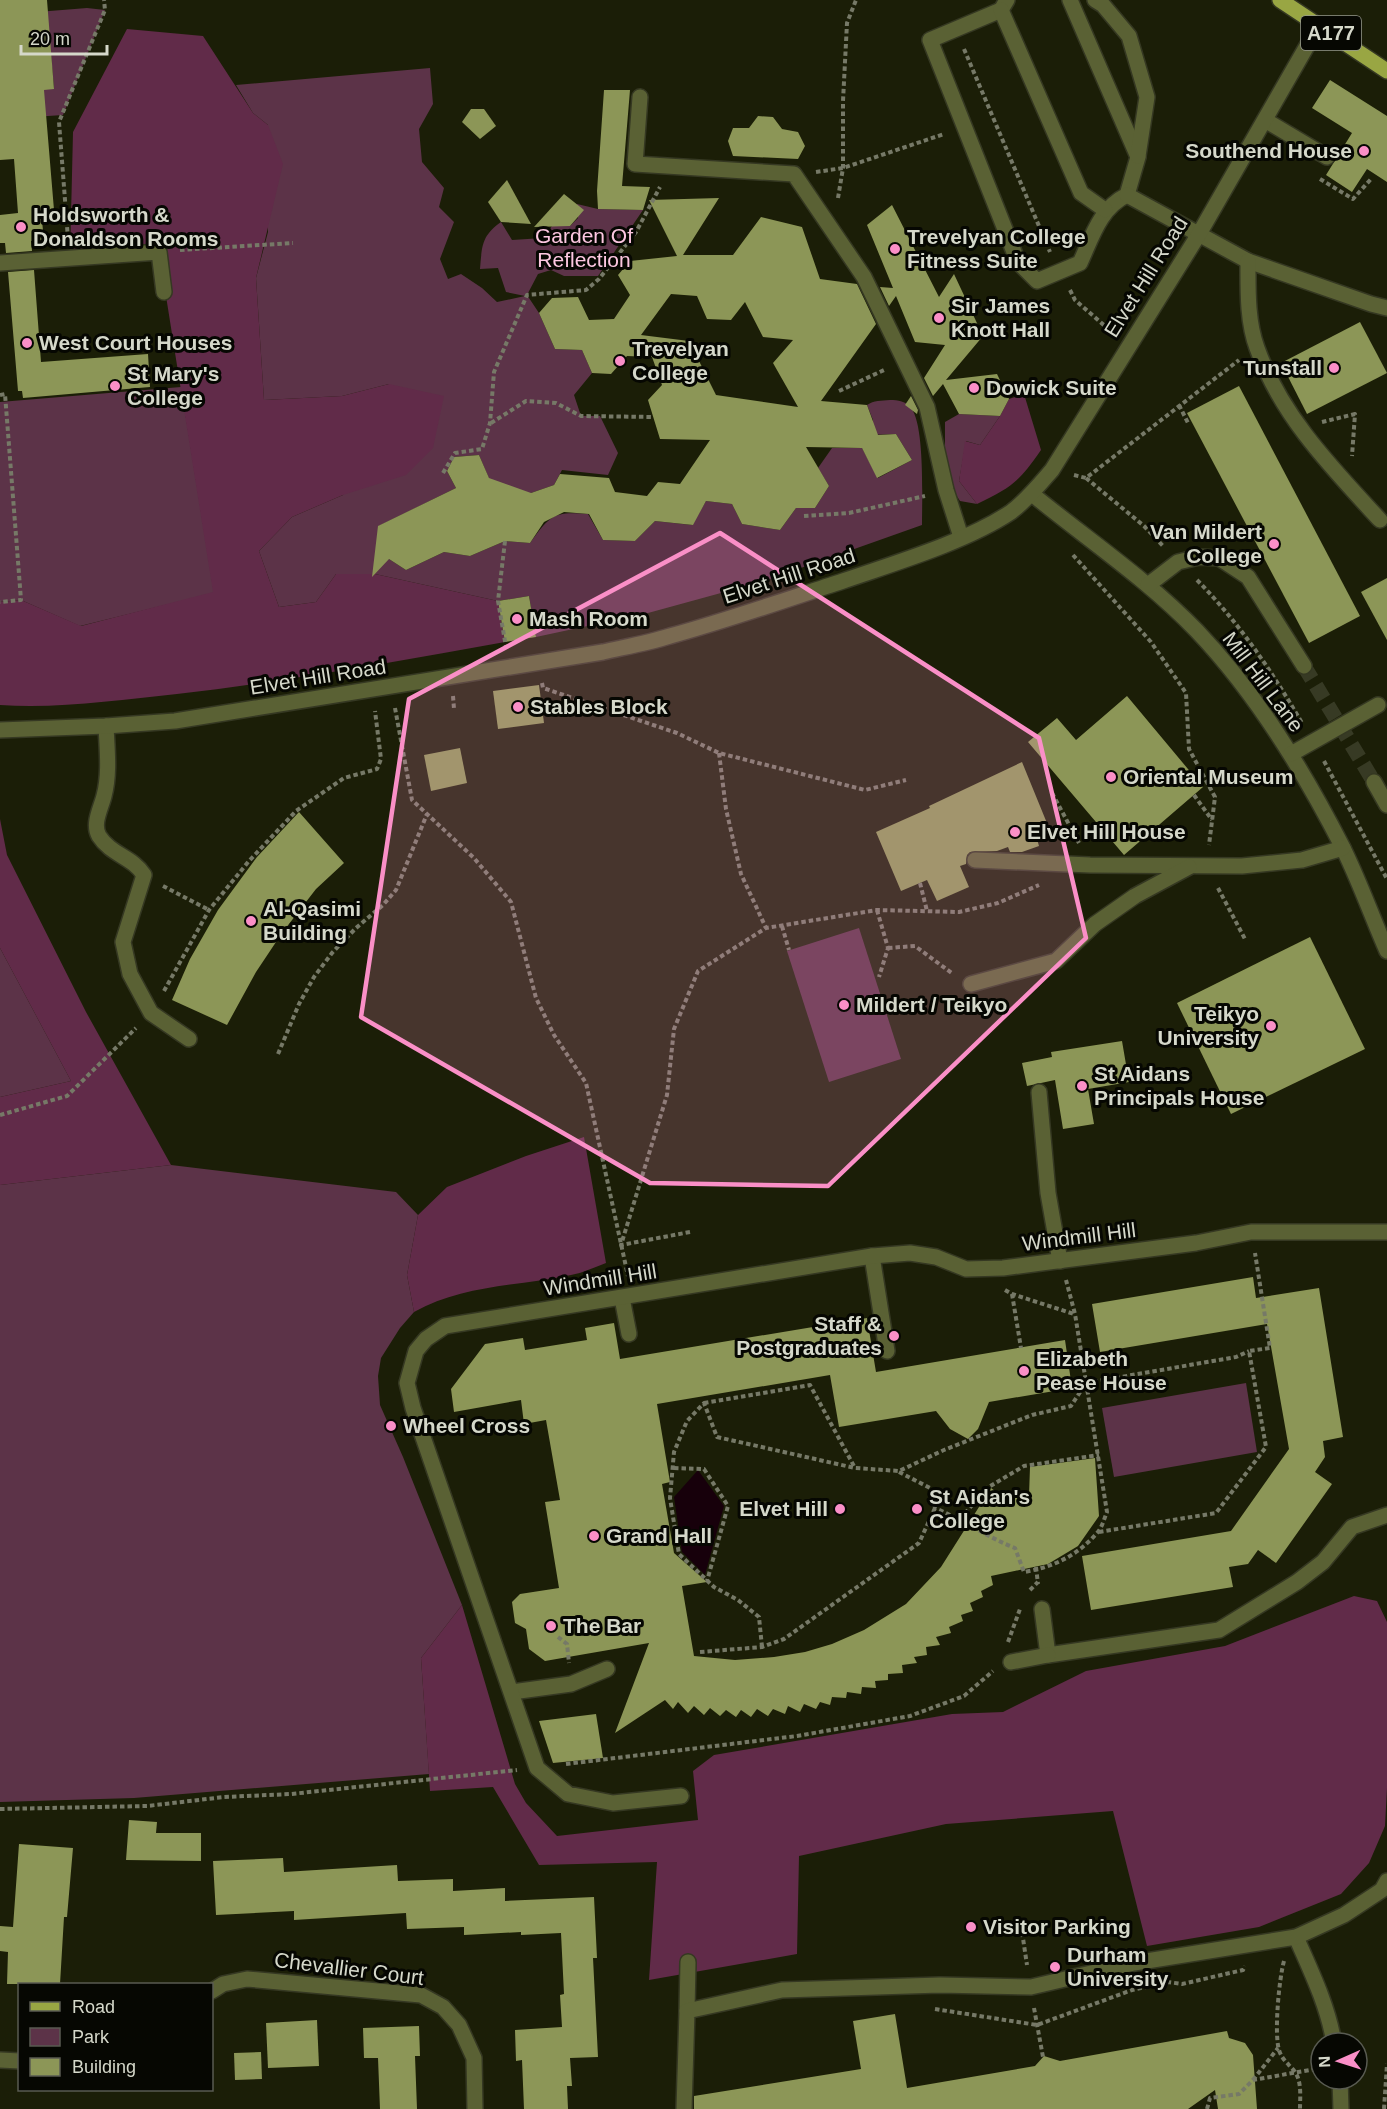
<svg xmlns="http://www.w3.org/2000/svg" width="1387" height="2109" font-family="Arial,sans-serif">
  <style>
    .green { fill: #5c3348 }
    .forest { fill: #612b49 }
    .water { fill: #17000b }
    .building { fill: #8c9657; fill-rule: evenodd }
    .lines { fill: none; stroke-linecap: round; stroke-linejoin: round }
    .minor-tunnel { stroke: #373a24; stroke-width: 15; stroke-dasharray: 15 8; stroke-linecap: butt }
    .minor-casing { stroke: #353822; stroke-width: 18 }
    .major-casing { stroke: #353822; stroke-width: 18 }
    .path { stroke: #767967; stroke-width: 4; stroke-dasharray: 4.5 3; stroke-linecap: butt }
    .minor { stroke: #5a6134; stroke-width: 15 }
    .major { stroke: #99a643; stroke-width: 15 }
    .marked { fill: #fa8fc7; fill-opacity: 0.2; stroke: #fa8fc7; stroke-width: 4.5; stroke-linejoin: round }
    .poi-dot { fill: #fa8fc7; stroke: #060702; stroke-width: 2 }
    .labels { text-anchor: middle; stroke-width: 6; stroke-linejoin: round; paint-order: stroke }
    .shield { fill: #060702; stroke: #97998e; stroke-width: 1.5 }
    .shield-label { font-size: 20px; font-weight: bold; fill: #d5d8ca }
    .poi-label { font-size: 21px; font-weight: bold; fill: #d5d8ca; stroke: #060702; text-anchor: start }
    .park-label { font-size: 21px; fill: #fdc7e1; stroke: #060702 }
    .street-label { font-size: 21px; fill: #d5d8ca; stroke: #060702 }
  </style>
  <rect width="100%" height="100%" fill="#1b1e07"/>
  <!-- green -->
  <g class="green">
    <polygon points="87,8 105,10 63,115 3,119 0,93 54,88 50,44 0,15"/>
    <path d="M430 68 433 104 419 129 422 162 444 188 439 207 454 222 440 259 448 279 461 274 482 288 497 302 525 296 506 292 498 268 480 269C482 247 481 236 501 222L512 240 543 238 552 226H570L578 218 577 204 598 209 643 210 598 276H564L551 270 538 274 527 295 539 313 555 349 582 350 592 373 574 395 581 416H600L618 453 608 475 562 470 554 485 531 493 496 495 479 455 454 457 447 471 456 488 379 526 389 559 406 570 444 552 470 556 505 541 530 543C550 515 554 511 588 514L603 540 635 541 655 521 692 525 706 501 732 504 742 524 780 530 796 508H815L829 486 818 468 832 448H862L878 478 912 460 896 434 869 435 873 420 867 405C874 400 881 401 890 400 898 400 906 401 911 408 925 425 922 500 922 525L761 582 648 613 536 637 529 596 498 601 375 574H336L316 602 279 607 259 551 292 517 343 495 389 384 342 396 264 400 256 278 268 232V125L253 113 236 85Z"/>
    <polygon points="181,387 214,593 80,626 21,600 0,602 0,402"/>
    <polygon points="959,414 1000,416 980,445 966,441 959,481 977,504 960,501 949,484 945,458 945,422"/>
    <polygon points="859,928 901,1059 829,1082 787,951"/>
    <polygon points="0,948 71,1081 0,1097"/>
    <polygon points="171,1165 396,1192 418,1215 407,1275 414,1312 400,1328 381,1358 378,1376 380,1405 403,1457 462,1605 421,1658 429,1774 134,1798 0,1802 0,1185"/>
    <polygon points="1246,1383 1257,1452 1114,1477 1102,1408"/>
  </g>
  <!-- forest -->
  <g class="forest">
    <path d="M127 29 203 36 253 113 268 125 283 164 256 278 264 400 342 396 389 384 444 396 433 448 406 475 343 495 292 517 259 551 279 607 316 602 336 574H375L498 601 505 642C396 662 287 681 177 694 119 700 58 709 0 705V602L21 600 81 626 213 592 159 252 70 258 73 132Z"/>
    <path d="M1024 394 1041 450C1019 482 1012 487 977 504L959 481 965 441 980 445 1000 416 1009 399Z"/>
    <polygon points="0,819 7,855 86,1012 171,1165 0,1185 0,1097 71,1081 0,948"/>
    <path d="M584 1137 606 1263C595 1267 583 1273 571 1275 519 1286 462 1285 414 1312L407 1275 418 1215 447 1187 526 1156Z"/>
    <polygon points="1354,1596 1377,1601 1387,1622 1387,1788 1385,1826 1369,1863 1341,1894 1259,1927 1147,1946 1113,1811 946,1824 799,1856 797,1954 649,1980 657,1862 539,1865 493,1787 430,1791 421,1658 462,1605 515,1784 526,1803 557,1836 698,1820 693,1771 714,1755 952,1714 1003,1712 1086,1671 1225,1646"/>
  </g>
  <!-- water -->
  <polygon class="water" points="698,1470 724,1506 705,1575 682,1552 674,1497"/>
  <!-- building -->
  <g class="building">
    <polygon points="0,0 47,0 54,89 44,90 54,210 41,211 44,240 31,241 32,251 6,253 5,243 0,243 0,215 18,213 14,159 0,160"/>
    <polygon points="1330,80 1387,116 1387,182 1367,169 1352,192 1326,175 1352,133 1312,108"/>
    <polygon points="604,90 630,90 622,186 650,187 643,210 598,209 597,191"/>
    <polygon points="471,109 484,109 496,126 480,139 462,122"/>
    <polygon points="758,116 773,117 782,129 798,132 805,146 798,159 733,156 728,141 733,128 749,128"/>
    <polygon points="507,180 531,224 501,222 488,202"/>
    <polygon points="564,194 584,210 570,226 534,227"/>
    <path d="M719 198 683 255H733L761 217 802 227 820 279 857 284 876 324 821 401 867 405 878 435 896 434 912 460 877 478 862 448 806 447 829 486 815 508H796L780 530 742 524 732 504 706 501 693 525 655 521 635 541 603 540 589 514 564 512 544 522 530 543 505 541 470 556 444 552 406 570 389 559 372 577 378 526 456 488 447 471 454 457 479 455 489 478 531 493 554 485 560 474 609 478 615 492 647 496 658 482 680 484 710 440 660 439 648 400 662 385 652 357 627 356 611 374 592 373 582 350 555 349 539 313 552 298 578 297 589 320 614 319 630 295 618 275 630 261 677 256 649 200ZM671 294 697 296 707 319 731 320 745 302 763 337 793 340 773 363 798 407 716 395 689 341 641 335Z"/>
    <polygon points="892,205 939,297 954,274 983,336 946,380 997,374 1009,399 1000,416 959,414 943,384 933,396 924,378 945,345 915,342 896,296 889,306 880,287 893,288 867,225"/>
    <polygon points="34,270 41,362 148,354 150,387 23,398 22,391 18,391 8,272"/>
    <polygon points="1360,322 1387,373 1307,414 1281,363"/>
    <polygon points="1239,386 1360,616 1309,643 1187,413"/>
    <polygon points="911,396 918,410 917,414 905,405"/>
    <polygon points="1387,578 1387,640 1361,592"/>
    <polygon points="529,596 536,637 505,642 498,601"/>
    <polygon points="539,685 544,723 498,729 493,691"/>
    <polygon points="1127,696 1203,787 1124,855 1028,742 1057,718 1076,740"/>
    <polygon points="460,748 467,783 431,791 424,755"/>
    <polygon points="1022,762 1051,833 1037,839 1039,846 1022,852 1010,852 1008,847 997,851 970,852 967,855 966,864 960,866 969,887 937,901 927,880 901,891 876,832 930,808 929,806"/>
    <polygon points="299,812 344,863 316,889 282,933 256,972 227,1025 172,1000 190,959 218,910 257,857"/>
    <polygon points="1310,937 1365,1049 1231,1114 1177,1003"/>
    <polygon points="1122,1041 1129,1082 1088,1089 1094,1124 1063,1129 1055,1080 1027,1086 1022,1063 1052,1057 1051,1052"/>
    <polygon points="1253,1277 1256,1298 1319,1288 1343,1437 1323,1441 1325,1457 1315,1472 1332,1484 1276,1563 1258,1550 1248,1564 1229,1567 1233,1587 1091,1610 1082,1556 1231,1531 1289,1449 1267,1324 1100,1352 1092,1304"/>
    <polygon points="867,1318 876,1372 1065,1340 1072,1388 989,1402 978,1429 968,1439 950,1429 936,1411 839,1427 830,1375 657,1404 670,1482 662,1484 674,1553 707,1582 682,1586 694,1656 735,1660 774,1657 805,1652 832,1644 864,1630 906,1604 941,1567 991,1488 999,1494 1029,1496 1030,1467 1095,1458 1099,1516 1078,1546 1048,1564 991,1576 993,1585 981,1591 983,1597 970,1603 973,1611 961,1615 963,1621 949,1627 951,1633 936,1637 940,1645 926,1647 927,1655 914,1657 917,1663 902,1665 903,1673 888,1674 888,1680 875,1681 876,1688 862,1687 861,1694 847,1692 846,1698 832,1697 830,1705 820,1702 816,1709 804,1704 800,1712 788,1706 785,1714 773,1709 768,1716 757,1709 751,1717 741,1710 736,1717 726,1710 720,1716 710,1708 704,1715 694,1706 688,1713 678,1702 673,1709 665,1700 615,1733 649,1643 545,1661 529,1649 526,1629 515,1623 512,1602 520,1594 559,1588 545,1502 560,1500 546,1420 524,1424 521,1400 454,1412 451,1389 485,1344 523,1338 525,1350 587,1340 585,1328 614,1323 620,1359"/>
    <polygon points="596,1714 603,1758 553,1763 539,1721"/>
    <polygon points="129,1820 157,1822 156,1833 201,1833 201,1861 126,1860"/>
    <polygon points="19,1844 73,1848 67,1917 64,1917 60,1984 7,1984 8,1952 0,1951 0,1926 13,1927"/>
    <polygon points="283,1858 284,1872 397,1865 398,1881 453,1879 453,1891 505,1888 505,1901 594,1897 597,1958 593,1958 598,2057 570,2058 572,2086 567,2086 568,2109 524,2109 522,2060 516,2061 515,2030 562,2027 560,1995 564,1994 561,1933 521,1935 521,1932 464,1935 464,1927 407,1929 406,1913 294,1920 294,1911 216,1915 213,1861"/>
    <polygon points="895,2014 907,2088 1035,2066 1044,2056 1060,2061 1227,2031 1229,2038 1245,2043 1253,2055 1257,2109 1218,2109 1215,2090 1188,2109 694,2109 694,2096 861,2069 853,2021"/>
    <polygon points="317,2020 319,2066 268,2068 266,2023"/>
    <polygon points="419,2026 420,2056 415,2056 417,2109 380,2109 378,2058 364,2058 363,2028"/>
    <polygon points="261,2052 262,2079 235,2080 234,2053"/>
  </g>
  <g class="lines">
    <!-- minor-tunnel -->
    <polyline class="minor-tunnel" points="1304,666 1374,782"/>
    <defs>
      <g id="minor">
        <path d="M1007 0 1001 10 930 40 1018 262 1037 281 1080 263C1092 237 1100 208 1127 195L1138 157 1070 0"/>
        <polyline points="1095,0 1103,5 1129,36 1147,97 1138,156"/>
        <polyline points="1001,10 1081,193 1105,210"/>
        <polyline points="640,97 635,164 794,174 864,277 927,407 946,490 961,537"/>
        <polyline points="1265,120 1327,157"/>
        <polyline points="1127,195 1248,261 1371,304 1387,308"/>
        <path d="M1248 261C1248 289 1247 321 1257 348 1281 416 1332 468 1380 520"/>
        <polyline points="0,263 159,252 164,292"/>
        <path d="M1032 494C1087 539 1148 580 1197 631 1257 694 1303 770 1342 846 1359 880 1372 917 1387 951"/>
        <polyline points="1148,585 1178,562 1199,557 1219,558 1248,577 1304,666"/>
        <path d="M106 726C107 749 110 773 104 796 101 808 92 824 99 836 111 855 133 857 144 875L123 942 130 974 151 1013 189 1039"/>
        <path d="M0 730 106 726 175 721 603 652C625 647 648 643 670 636 728 620 785 600 843 581 895 563 966 542 1011 512 1027 500 1039 485 1052 470L1199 234 1319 25"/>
        <polyline points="1291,754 1378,705"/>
        <polyline points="1374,782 1387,805"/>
        <polyline points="975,860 1090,865 1242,866 1302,860 1343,848"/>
        <polyline points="971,984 1056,961 1095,924 1135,896 1189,867"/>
        <polyline points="1039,1092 1048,1193 1060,1261"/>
        <polyline points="872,1256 887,1351"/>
        <polyline points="622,1298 629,1334"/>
        <polyline points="1042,1609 1048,1655 1219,1630 1297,1582 1323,1562 1352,1527 1387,1515"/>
        <polyline points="1011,1662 1048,1655"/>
        <polyline points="512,1692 571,1684 607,1669"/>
        <polyline points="681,1796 613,1803 568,1794 537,1768 413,1408 407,1383 416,1351 426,1339 445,1326 872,1256 910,1253 936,1257 966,1269 1003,1268 1196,1243 1251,1232 1387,1232"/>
        <path d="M1296 1937C1311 1971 1328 2006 1334 2043"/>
        <polyline points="212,1991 223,1984 247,1979 421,1995 443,2007 459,2025 474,2058 475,2109"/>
        <polyline points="687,2011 688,1962"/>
        <polyline points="0,2060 20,2061"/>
        <polyline points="1340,2079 1341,2109"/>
        <polyline points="684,2109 687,2011 782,1990 940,1985 1031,1987 1134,1963 1296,1937 1344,1915 1382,1890 1387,1881"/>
      </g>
      <polyline id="major" points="1280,0 1387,71"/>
    </defs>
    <!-- minor casing -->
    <use href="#minor" class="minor-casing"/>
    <!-- major casing -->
    <use href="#major" class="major-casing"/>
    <!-- path -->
    <g class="path">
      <polyline points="964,49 1050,252"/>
      <polyline points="816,172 843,168 944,134"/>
      <polyline points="1320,179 1353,199 1371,179"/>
      <polyline points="838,198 843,168 843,101 847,23 856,0"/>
      <polyline points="68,239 59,122 105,10 104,0"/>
      <polyline points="180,250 293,243"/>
      <polyline points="1070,290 1075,300 1113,333"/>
      <polyline points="839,391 884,370"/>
      <polyline points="0,395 5,394 21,600 0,602"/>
      <polyline points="1179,405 1189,425"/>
      <polyline points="1322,422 1355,414 1352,456"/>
      <polyline points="491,423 526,401 556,403 581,416 653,417"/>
      <polyline points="443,473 455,453 482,449 490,423 494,372 527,295 586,290 599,279 636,232 660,187"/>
      <polyline points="1074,475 1086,478 1239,360"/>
      <polyline points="1086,478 1144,526 1164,547"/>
      <polyline points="804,516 849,513 925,496"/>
      <polyline points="505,541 498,601 506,647"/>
      <polyline points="1073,555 1151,642 1186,693 1189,749 1215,797 1209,845"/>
      <path d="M1197 580C1240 624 1271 670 1302 723"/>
      <polyline points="542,683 543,688 677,733 719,753 865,790 906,780"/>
      <polyline points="453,696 454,709"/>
      <polyline points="395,708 412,800 474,858 511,902 536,998 554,1035 586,1083 628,1276"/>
      <polyline points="719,753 726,809 741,874 766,928"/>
      <polyline points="1324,761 1387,879"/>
      <polyline points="1052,793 1079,843"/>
      <polyline points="1194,795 1212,820"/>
      <polyline points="920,883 927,911"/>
      <polyline points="163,886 209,910"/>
      <polyline points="1218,888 1246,941"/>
      <polyline points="877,910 888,948 879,977"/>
      <polyline points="782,926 789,950"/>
      <polyline points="888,948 915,946 953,974"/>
      <polyline points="164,991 209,910 249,861 296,811 344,778 377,769 381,759 375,711"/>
      <polyline points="278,1054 299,1004 314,977 332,953 356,928 383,905 396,890 427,814"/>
      <polyline points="0,1115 67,1096 136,1028"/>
      <polyline points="690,1232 621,1245 667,1095 674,1029 698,971 766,928 877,910 959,912 998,903 1039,885"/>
      <polyline points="1005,1290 1012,1294 1074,1314"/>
      <polyline points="1012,1294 1021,1348"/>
      <polyline points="704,1403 810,1385 855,1468"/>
      <polyline points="674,1468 704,1469 728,1506 707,1581"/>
      <path d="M899 1472 930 1488 935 1508C963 1520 987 1537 1015 1548L1024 1572C1053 1567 1077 1556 1097 1533 1102 1528 1104 1519 1107 1512L1075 1314 1066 1280"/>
      <polyline points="960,1519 987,1488 1024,1466 1099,1455"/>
      <polyline points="1099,1532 1216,1513 1266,1447 1249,1351 1270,1348 1255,1253"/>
      <polyline points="1036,1567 1038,1584"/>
      <polyline points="1030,1590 1038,1582"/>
      <polyline points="558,1637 567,1644 569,1663"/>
      <polyline points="1008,1642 1020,1609"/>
      <polyline points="762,1647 759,1617 738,1600 714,1587 679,1554 670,1498 674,1452 687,1421 704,1403 717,1437 855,1468 899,1471 944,1450 1032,1415 1071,1406 1086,1383 1236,1357 1249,1351"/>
      <polyline points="700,1652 762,1647 784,1639 919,1543 935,1508"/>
      <polyline points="566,1764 797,1736 910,1716 964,1696 993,1671"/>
      <polyline points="0,1809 147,1806 224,1797 291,1794 517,1770"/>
      <polyline points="1021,1925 1027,1965"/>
      <path d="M1284 1961C1279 1979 1274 2033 1279 2050 1282 2060 1289 2064 1295 2072 1302 2082 1300 2098 1300 2109"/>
      <polyline points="1034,2008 1043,2057"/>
      <polyline points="935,2009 1037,2025 1132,1990 1168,1982 1182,1984 1243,1970 1245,1966"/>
      <polyline points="1253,2080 1278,2048"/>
      <polyline points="1207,2109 1210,2098 1239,2094 1253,2080 1321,2068"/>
      <polyline points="1384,2109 1387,2064"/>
    </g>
    <!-- minor -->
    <use href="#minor" class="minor"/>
    <!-- major -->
    <use href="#major" class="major"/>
  </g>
  <!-- marked area -->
  <path class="marked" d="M720 533 1039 738 1086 938 828 1186 650 1183 361 1017 409 699Z"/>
  <!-- markers -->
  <g class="poi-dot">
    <circle cx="1364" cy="151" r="6"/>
    <circle cx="21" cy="227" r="6"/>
    <circle cx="895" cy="249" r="6"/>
    <circle cx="939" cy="318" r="6"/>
    <circle cx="27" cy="343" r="6"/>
    <circle cx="620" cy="361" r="6"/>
    <circle cx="1334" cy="368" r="6"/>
    <circle cx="115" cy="386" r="6"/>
    <circle cx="974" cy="388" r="6"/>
    <circle cx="1274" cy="544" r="6"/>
    <circle cx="517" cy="619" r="6"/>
    <circle cx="518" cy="707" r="6"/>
    <circle cx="1111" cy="777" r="6"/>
    <circle cx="1015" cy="832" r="6"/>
    <circle cx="251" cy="921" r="6"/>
    <circle cx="844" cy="1005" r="6"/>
    <circle cx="1271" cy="1026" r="6"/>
    <circle cx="1082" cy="1086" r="6"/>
    <circle cx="894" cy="1336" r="6"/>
    <circle cx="1024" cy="1371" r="6"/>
    <circle cx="391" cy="1426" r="6"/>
    <circle cx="840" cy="1509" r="6"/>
    <circle cx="917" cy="1509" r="6"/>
    <circle cx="594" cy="1536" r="6"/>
    <circle cx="551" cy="1626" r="6"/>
    <circle cx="971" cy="1927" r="6"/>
    <circle cx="1055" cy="1967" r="6"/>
  </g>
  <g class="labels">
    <!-- shield labels -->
    <rect class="shield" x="1301" y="16" width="60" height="34" rx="4.5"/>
    <g class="shield-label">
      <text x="1331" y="40">A177</text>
    </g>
    <!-- poi labels -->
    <g class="poi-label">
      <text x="1352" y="158" text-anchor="end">Southend House</text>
      <text x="33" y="222">Holdsworth &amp;<tspan x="33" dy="24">Donaldson Rooms</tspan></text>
      <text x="907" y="244">Trevelyan College<tspan x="907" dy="24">Fitness Suite</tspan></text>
      <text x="951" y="313">Sir James<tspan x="951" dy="24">Knott Hall</tspan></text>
      <text x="39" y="350">West Court Houses</text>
      <text x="632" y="356">Trevelyan<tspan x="632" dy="24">College</tspan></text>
      <text x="1322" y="375" text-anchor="end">Tunstall</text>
      <text x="127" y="381">St Mary's<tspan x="127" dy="24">College</tspan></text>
      <text x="986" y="395">Dowick Suite</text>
      <text x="1262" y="539" text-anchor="end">Van Mildert<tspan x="1262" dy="24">College</tspan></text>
      <text x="529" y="626">Mash Room</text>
      <text x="530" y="714">Stables Block</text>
      <text x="1123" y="784">Oriental Museum</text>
      <text x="1027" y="839">Elvet Hill House</text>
      <text x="263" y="916">Al-Qasimi<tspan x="263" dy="24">Building</tspan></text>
      <text x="856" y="1012">Mildert / Teikyo</text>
      <text x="1259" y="1021" text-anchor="end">Teikyo<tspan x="1259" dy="24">University</tspan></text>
      <text x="1094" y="1081">St Aidans<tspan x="1094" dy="24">Principals House</tspan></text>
      <text x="882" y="1331" text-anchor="end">Staff &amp;<tspan x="882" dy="24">Postgraduates</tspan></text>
      <text x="1036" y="1366">Elizabeth<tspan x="1036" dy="24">Pease House</tspan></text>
      <text x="403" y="1433">Wheel Cross</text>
      <text x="929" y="1504">St Aidan's<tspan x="929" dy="24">College</tspan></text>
      <text x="828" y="1516" text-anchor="end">Elvet Hill</text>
      <text x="606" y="1543">Grand Hall</text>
      <text x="563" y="1633">The Bar</text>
      <text x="983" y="1934">Visitor Parking</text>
      <text x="1067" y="1962">Durham<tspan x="1067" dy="24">University</tspan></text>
    </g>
    <!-- park labels -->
    <g class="park-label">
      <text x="584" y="243">Garden Of<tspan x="584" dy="24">Reflection</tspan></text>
    </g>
    <!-- street labels -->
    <g class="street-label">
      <text transform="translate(1146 277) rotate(-58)" y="7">Elvet Hill Road</text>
      <text transform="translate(789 576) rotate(-18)" y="7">Elvet Hill Road</text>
      <text transform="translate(318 677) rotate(-9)" y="7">Elvet Hill Road</text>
      <text transform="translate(1263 682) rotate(53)" y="7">Mill Hill Lane</text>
      <text transform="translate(1079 1237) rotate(-7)" y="7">Windmill Hill</text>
      <text transform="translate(600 1280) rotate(-9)" y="7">Windmill Hill</text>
      <text transform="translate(349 1969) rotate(7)" y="7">Chevallier Court</text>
    </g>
  </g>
  <!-- legend -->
  <rect x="18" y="1983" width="195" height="108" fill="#060702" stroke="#595b52" stroke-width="1.5"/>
  <rect x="30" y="2002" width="30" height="9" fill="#99a643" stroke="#595b52" stroke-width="1.5"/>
  <text x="72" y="2013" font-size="18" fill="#d5d8ca">Road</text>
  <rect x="30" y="2028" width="30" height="18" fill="#5c3348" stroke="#595b52" stroke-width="1.5"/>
  <text x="72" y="2043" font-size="18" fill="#d5d8ca">Park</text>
  <rect x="30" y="2058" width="30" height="18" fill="#8c9657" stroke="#595b52" stroke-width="1.5"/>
  <text x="72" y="2073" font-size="18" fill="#d5d8ca">Building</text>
  <!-- north arrow -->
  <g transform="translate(1339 2061) rotate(267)"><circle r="28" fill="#060702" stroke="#595b52" stroke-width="1.5"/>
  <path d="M0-4.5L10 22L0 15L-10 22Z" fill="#fa8fc7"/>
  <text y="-9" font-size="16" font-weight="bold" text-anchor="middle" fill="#d5d8ca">N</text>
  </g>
  <!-- scale -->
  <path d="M21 45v9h86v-9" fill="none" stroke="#d5d8ca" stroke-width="3"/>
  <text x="30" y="45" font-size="18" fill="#d5d8ca" stroke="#060702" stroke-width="4.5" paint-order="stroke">20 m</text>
</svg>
